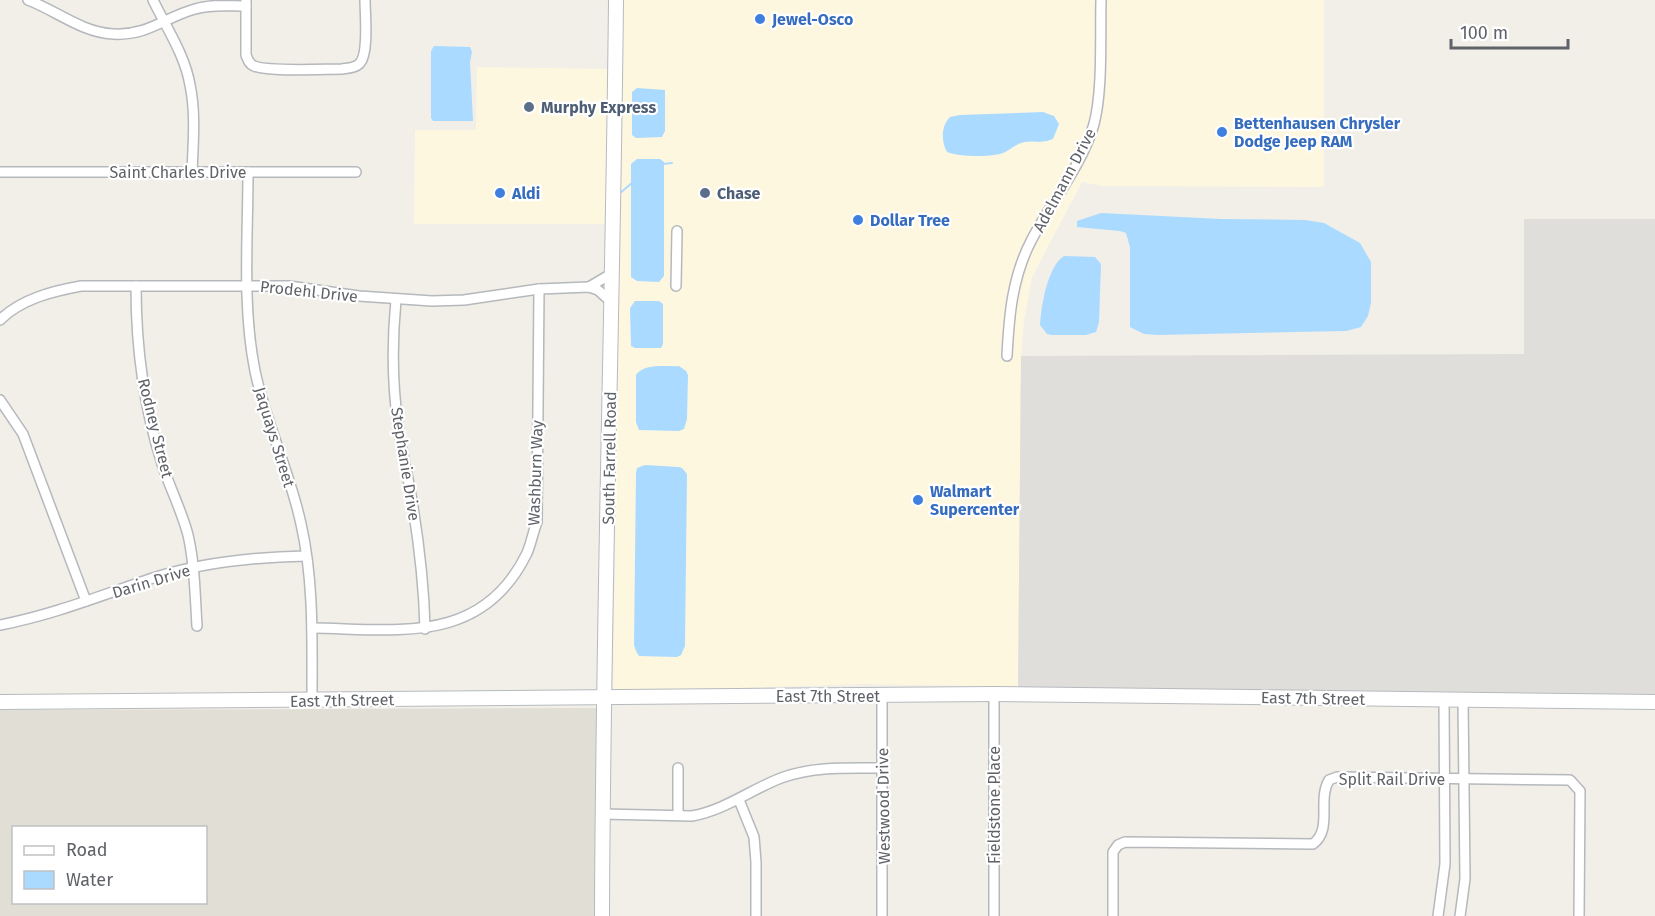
<svg xmlns="http://www.w3.org/2000/svg" width="1655" height="916" font-family="'Fira Sans',sans-serif">
  <style>
    .commercial { fill: #fef7e0 }
    .industrial { fill: #e0deda }
    .education { fill: #e1ded6; fill-rule: evenodd }
    .water { fill: #aadaff }
    .lines { fill: none; stroke-linecap: round; stroke-linejoin: round }
    .stream { stroke: #aadaff; stroke-width: 2 }
    .street-casing { stroke: #b5b8bc; stroke-width: 12 }
    .secondary-casing { stroke: #b6babf; stroke-width: 16 }
    .street { stroke: #fff; stroke-width: 9 }
    .secondary { stroke: #fff; stroke-width: 14 }
    .shop-dot { fill: #3f7fe0; stroke: #fff; stroke-width: 2 }
    .service-dot { fill: #5c6f8a; stroke: #fff; stroke-width: 2 }
    .labels { text-anchor: middle; stroke-width: 4.5; stroke-linejoin: round; paint-order: stroke }
    .shop-label { font-size: 16px; font-weight: bold; fill: #366cbe; stroke: #fff; text-anchor: start }
    .service-label { font-size: 16px; font-weight: bold; fill: #4e5e75; stroke: #fff; text-anchor: start }
    .street-label { font-size: 16px; fill: #5f6368; stroke: #fff }
  </style>
  <rect width="100%" height="100%" fill="#f1efe8"/>
  <!-- commercial -->
  <g class="commercial">
    <polygon points="623,0 1324,0 1324,187 1103,186 1082,182 1032,277 1024,320 1021,356 1018,687 863,684 613,692"/>
    <polygon points="477,67 611,69 610,224 414,224 415,130 476,130"/>
  </g>
  <!-- industrial -->
  <polygon class="industrial" points="1524,219 1655,219 1655,696 1524,695 1018,687 1021,356 1524,354"/>
  <!-- education -->
  <path class="education" d="M598 708 596 916H0V710ZM14 828H206V902H14Z"/>
  <!-- water -->
  <g class="water">
    <polygon points="434,46 470,47 472,52 470,62 473,121 433,121 431,118 431,51"/>
    <polygon points="637,88 665,90 665,131 662,137 636,138 632,135 632,92"/>
    <path d="M1043 112 1054 116 1059 124 1053 139C1041 144 1037 140 1025 142 1016 143 1009 152 1000 154 987 157 959 157 947 152 941 141 941 126 950 117L960 115Z"/>
    <polygon points="637,159 660,159 664,162 664,276 659,282 637,281 631,277 631,164"/>
    <polygon points="1101,213 1221,219 1305,220 1324,223 1360,243 1371,262 1371,303 1368,316 1361,327 1346,331 1158,335 1144,334 1130,327 1130,247 1126,233 1120,231 1077,227 1077,221"/>
    <path d="M1064 256 1095 257 1101 264 1099 322 1096 332 1086 335H1052L1047 334 1040 325C1041 305 1048 266 1064 256Z"/>
    <polygon points="635,301 659,301 663,304 663,344 661,348 635,348 631,346 630,308"/>
    <path d="M679 366 686 371 688 375 687 419 684 429 679 431 639 430 636 422V375C644 363 666 367 679 366Z"/>
    <polygon points="645,465 679,467 682,468 687,474 685,646 681,655 677,657 639,656 636,651 634,645 636,473 637,468"/>
  </g>
  <g class="lines">
    <!-- stream -->
    <g class="stream">
      <polyline points="663,164 672,163"/>
      <polyline points="619,194 633,182"/>
    </g>
    <defs>
      <g id="street">
        <path d="M28 0C57 11 81 32 113 34 148 36 165 17 195 9 211 4 229 6 246 6"/>
        <path d="M153 0C166 27 185 55 190 85 196 113 193 144 192 173"/>
        <path d="M246 0V55C248 60 249 64 254 66 268 72 324 69 342 69 348 68 356 68 360 63 369 53 365 13 365 0"/>
        <polyline points="0,172 356,172"/>
        <path d="M248 172C248 238 242 307 255 371 266 424 290 472 301 524 314 581 312 641 312 700"/>
        <path d="M136 286C136 347 144 409 163 467 171 490 182 512 188 535 195 565 195 596 197 626"/>
        <polyline points="676,286 677,231"/>
        <polyline points="589,287 611,274"/>
        <path d="M396 300C392 341 392 382 398 424 401 449 408 475 412 501 419 543 424 586 425 629"/>
        <path d="M0 320C21 299 53 291 81 286H289L359 296 432 301 464 300 539 289 589 287 598 290 610 301"/>
        <path d="M1007 356C1009 316 1012 278 1031 241 1051 202 1082 166 1094 124 1103 90 1100 36 1101 0"/>
        <polyline points="0,400 23,434 86,601"/>
        <path d="M0 625C53 615 102 595 153 578 203 562 254 557 306 556"/>
        <path d="M312 628C397 629 482 646 527 553 531 544 533 532 537 522L539 289"/>
        <polyline points="739,800 754,837 756,862 756,916"/>
        <path d="M602 814 692 816C725 810 750 790 781 778 813 766 848 768 882 768"/>
        <polyline points="678,814 678,768"/>
        <polyline points="882,916 882,695"/>
        <polyline points="994,916 994,694"/>
        <path d="M1113 916V852L1118 845 1125 842 1313 844C1333 829 1317 800 1329 780L1337 777 1570 780 1580 791 1579 916"/>
        <polyline points="1438,916 1445,864 1444,699"/>
        <polyline points="1460,916 1465,879 1463,700"/>
      </g>
      <g id="secondary">
        <polyline points="0,702 994,694 1655,702"/>
        <path d="M602 916C603 611 613 305 616 0"/>
      </g>
    </defs>
    <!-- street casing -->
    <use href="#street" class="street-casing"/>
    <!-- secondary casing -->
    <use href="#secondary" class="secondary-casing"/>
    <!-- street -->
    <use href="#street" class="street"/>
    <!-- secondary -->
    <use href="#secondary" class="secondary"/>
  </g>
  <!-- markers -->
  <g class="shop-dot">
    <circle cx="760" cy="19" r="6"/>
    <circle cx="1222" cy="132" r="6"/>
    <circle cx="500" cy="193" r="6"/>
    <circle cx="858" cy="220" r="6"/>
    <circle cx="918" cy="500" r="6"/>
  </g>
  <g class="service-dot">
    <circle cx="529" cy="107" r="6"/>
    <circle cx="705" cy="193" r="6"/>
  </g>
  <g class="labels">
    <!-- shop labels -->
    <g class="shop-label">
      <text x="772" y="25">Jewel-Osco</text>
      <text x="1234" y="129">Bettenhausen Chrysler<tspan x="1234" dy="18">Dodge Jeep RAM</tspan></text>
      <text x="512" y="199">Aldi</text>
      <text x="870" y="226">Dollar Tree</text>
      <text x="930" y="497">Walmart<tspan x="930" dy="18">Supercenter</tspan></text>
    </g>
    <!-- service labels -->
    <g class="service-label">
      <text x="541" y="113">Murphy Express</text>
      <text x="717" y="199">Chase</text>
    </g>
    <!-- street labels -->
    <g class="street-label">
      <text x="178" y="178">Saint Charles Drive</text>
      <text transform="translate(1064 180) rotate(-62)" y="6">Adelmann Drive</text>
      <text transform="translate(309 291) rotate(6)" y="6">Prodehl Drive</text>
      <text transform="translate(156 428) rotate(76)" y="6">Rodney Street</text>
      <text transform="translate(275 437) rotate(73)" y="6">Jaquays Street</text>
      <text transform="translate(609 458) rotate(-89)" y="6">South Farrell Road</text>
      <text transform="translate(406 464) rotate(81)" y="6">Stephanie Drive</text>
      <text transform="translate(535 473) rotate(-88)" y="6">Washburn Way</text>
      <text transform="translate(151 581) rotate(-17)" y="6">Darin Drive</text>
      <text x="828" y="702">East 7th Street</text>
      <text transform="translate(1313 698) rotate(1)" y="6">East 7th Street</text>
      <text transform="translate(342 700) rotate(-1)" y="6">East 7th Street</text>
      <text x="1392" y="785">Split Rail Drive</text>
      <text transform="translate(994 805) rotate(-90)" y="6">Fieldstone Place</text>
      <text transform="translate(883 806) rotate(-91)" y="6">Westwood Drive</text>
    </g>
  </g>
  <!-- legend -->
  <rect x="12" y="826" width="195" height="78" fill="#ffffff" stroke="#bfc1c3" stroke-width="1.5"/>
  <rect x="24" y="846" width="30" height="9" fill="#ffffff" stroke="#bfc1c3" stroke-width="1.5"/>
  <text x="66" y="856" font-size="18" fill="#5f6368">Road</text>
  <rect x="24" y="871" width="30" height="18" fill="#aadaff" stroke="#bfc1c3" stroke-width="1.5"/>
  <text x="66" y="886" font-size="18" fill="#5f6368">Water</text>
  <!-- scale -->
  <path d="M1451 39v9h117v-9" fill="none" stroke="#5f6368" stroke-width="3"/>
  <text x="1460" y="39" font-size="18" fill="#5f6368" stroke="#ffffff" stroke-width="4.5" paint-order="stroke">100 m</text>
</svg>
